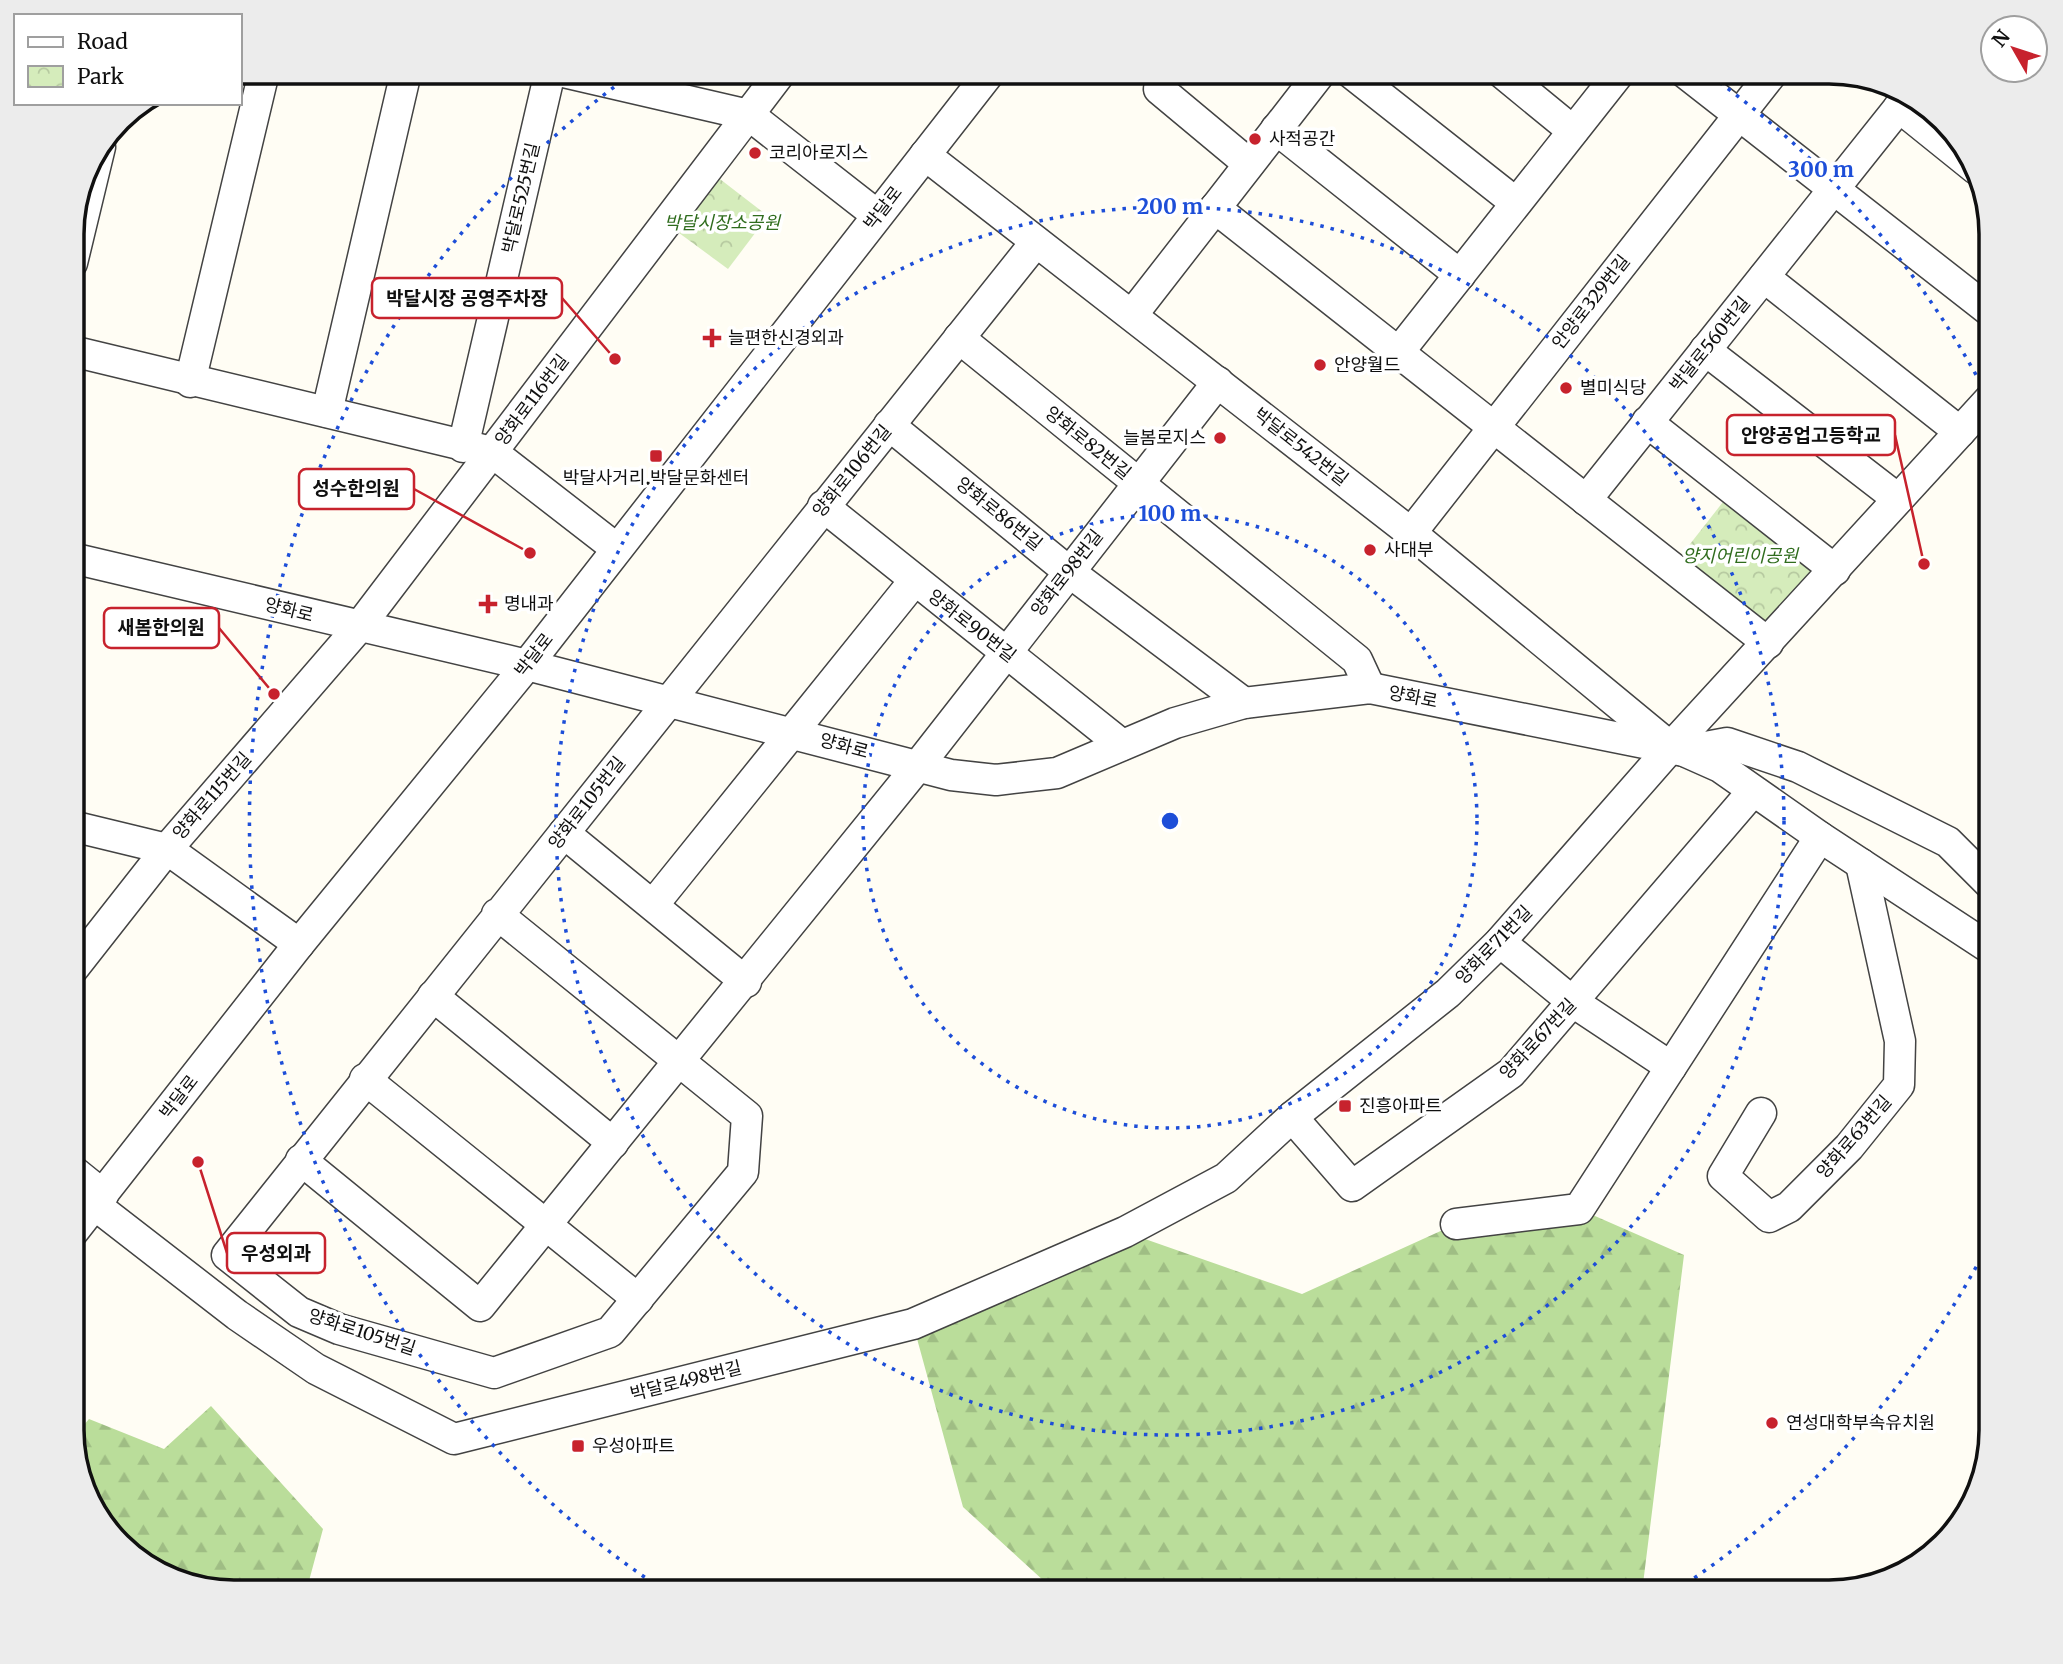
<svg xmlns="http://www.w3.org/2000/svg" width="2063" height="1664" font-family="Merriweather,'Noto Sans KR',serif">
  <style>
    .forest { fill: url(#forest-firs) }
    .park { fill: url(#park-crowns) }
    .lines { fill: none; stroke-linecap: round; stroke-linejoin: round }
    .minor-casing { stroke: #434343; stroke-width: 33 }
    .minor { stroke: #fff; stroke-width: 30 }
    .ring { fill: none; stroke: #1d4ed8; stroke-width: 3.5; stroke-dasharray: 3.5 7 }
    .poi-dot { fill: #c7222d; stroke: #fff; stroke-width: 2.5 }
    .labels { text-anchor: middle; stroke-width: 7; stroke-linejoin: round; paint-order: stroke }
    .poi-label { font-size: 18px; fill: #101010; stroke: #fff; text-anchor: start }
    .street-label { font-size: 18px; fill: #101010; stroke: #fff }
    .park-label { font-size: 18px; font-style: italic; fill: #2f6c1d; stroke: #fff }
    .rim { fill: none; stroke: #101010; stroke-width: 3.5 }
    .centre { fill: #1d4ed8; stroke: #fff; stroke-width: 3.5 }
    .ring-label { font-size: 21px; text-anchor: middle; font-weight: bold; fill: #1d4ed8; stroke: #fff; stroke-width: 7; stroke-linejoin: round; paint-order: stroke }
    .leader { fill: none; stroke: #c7222d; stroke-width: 2.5 }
    .callout-dot { fill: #c7222d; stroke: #fff; stroke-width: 2.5 }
    .callout { fill: #fff; stroke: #c7222d; stroke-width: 2.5 }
    .callout-label { font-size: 19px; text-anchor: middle; font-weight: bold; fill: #101010 }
  </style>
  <defs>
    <pattern id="forest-firs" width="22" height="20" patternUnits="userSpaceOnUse" patternTransform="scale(1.75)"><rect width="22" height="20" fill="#badd9a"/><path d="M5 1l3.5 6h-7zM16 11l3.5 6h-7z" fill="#9fbd84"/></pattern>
    <pattern id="park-crowns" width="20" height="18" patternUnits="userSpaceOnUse" patternTransform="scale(1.75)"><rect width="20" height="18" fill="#d5ecbb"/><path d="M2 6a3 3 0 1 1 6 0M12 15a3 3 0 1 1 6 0" fill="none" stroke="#b6c9a0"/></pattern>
  </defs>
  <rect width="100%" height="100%" fill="#fffdf4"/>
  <!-- forest -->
  <g class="forest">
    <polygon points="1579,1209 1684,1255 1642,1592 1056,1592 963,1507 913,1324 1125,1232 1302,1294 1456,1224"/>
    <polygon points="211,1406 323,1529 306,1592 233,1592 172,1580 127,1552 89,1502 72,1439 89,1419 164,1449"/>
  </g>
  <!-- park -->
  <g class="park">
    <polygon points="716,176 768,216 728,269 675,230"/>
    <polygon points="1730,493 1825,567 1765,631 1676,562"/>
  </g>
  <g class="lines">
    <defs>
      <g id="minor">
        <polyline points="563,72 749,115 877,215"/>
        <polyline points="1350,72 1516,203"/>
        <polyline points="1501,72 1573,131"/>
        <polyline points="1684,72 1991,312"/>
        <polyline points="1159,89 1249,164"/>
        <polyline points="1899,107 1976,169"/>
        <polyline points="1276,129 1460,275"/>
        <polyline points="925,155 1411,533 1668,745"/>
        <polyline points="1215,208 1768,643"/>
        <polyline points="72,263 100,147"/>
        <polyline points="1764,277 1960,432"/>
        <polyline points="1132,315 1321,72"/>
        <polyline points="959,338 1357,660 1370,688"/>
        <polyline points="1705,350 1898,499"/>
        <polyline points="72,351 492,452 617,549"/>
        <polyline points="1398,353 1620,72"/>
        <polyline points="190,382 264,72"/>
        <polyline points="327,412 406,72"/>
        <polyline points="1647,422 1835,570"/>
        <polyline points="889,425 1068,571 1244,703"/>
        <polyline points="463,447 550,72"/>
        <polyline points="1586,500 1908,96"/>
        <polyline points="823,506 1122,745"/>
        <polyline points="1411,533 1773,72"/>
        <polyline points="72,558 527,665 951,775 996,780 1057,773 1175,723 1244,703 1370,688 1684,751 1720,767 1820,837 1991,949"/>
        <polyline points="1684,751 1727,743 1798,767 1948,842 1991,885"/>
        <polyline points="72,826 167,849 299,944"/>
        <polyline points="564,833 746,982"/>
        <polyline points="653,905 915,580"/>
        <polyline points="497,914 747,1116 743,1172 610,1332 494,1373 339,1329 299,1312 227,1255 1036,242"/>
        <polyline points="1500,942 1573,1002 1671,1067"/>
        <polyline points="72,970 167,849 359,627 781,72"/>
        <polyline points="433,996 613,1143"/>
        <polyline points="365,1079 638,1299"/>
        <polyline points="1761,1113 1723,1176 1769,1217 1789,1207 1849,1147 1899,1085 1900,1041 1861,864"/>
        <polyline points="1292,1117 1352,1186 1511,1073 1753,791"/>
        <polyline points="301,1160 480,1306 918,766 1218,382"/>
        <polyline points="72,1170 103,1195"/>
        <polyline points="95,1205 237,1315 316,1369 454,1439 913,1324 1125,1232 1226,1178 1292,1117 1448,993 1500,942 1671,747 1991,398"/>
        <polyline points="1456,1224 1579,1209 1820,837"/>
        <polyline points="72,1233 299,944 527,665 990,72"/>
      </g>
    </defs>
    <!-- minor casing -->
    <use href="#minor" class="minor-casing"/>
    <!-- minor -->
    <use href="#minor" class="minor"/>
  </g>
  <!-- distance rings -->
  <g class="ring">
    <circle cx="1170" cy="821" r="307"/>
    <circle cx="1170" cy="821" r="614"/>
    <path d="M1991 1239A921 921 0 0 1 1678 1589M662 1589A921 921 0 0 1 629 76M1711 76A921 921 0 0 1 1991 403"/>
  </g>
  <!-- markers -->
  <g class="poi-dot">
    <circle cx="1255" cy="139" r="7"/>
    <circle cx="755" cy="153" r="7"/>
    <path d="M708.5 327.5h7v7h7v7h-7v7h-7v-7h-7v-7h7z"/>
    <circle cx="1320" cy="365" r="7"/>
    <circle cx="1566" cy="388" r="7"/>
    <circle cx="1220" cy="438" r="7"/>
    <rect x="649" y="449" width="14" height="14" rx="3.5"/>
    <circle cx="1370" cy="550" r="7"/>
    <path d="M484.5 593.5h7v7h7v7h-7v7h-7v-7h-7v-7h7z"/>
    <rect x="1338" y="1099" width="14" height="14" rx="3.5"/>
    <circle cx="1772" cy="1423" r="7"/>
    <rect x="571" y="1439" width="14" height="14" rx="3.5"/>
  </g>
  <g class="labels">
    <!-- poi labels -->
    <g class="poi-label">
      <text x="1269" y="145">사적공간</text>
      <text x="769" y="159">코리아로지스</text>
      <text x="728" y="344">늘편한신경외과</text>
      <text x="1334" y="371">안양월드</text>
      <text x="1580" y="394">별미식당</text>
      <text x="1206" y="444" text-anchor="end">늘봄로지스</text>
      <text x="656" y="484" text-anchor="middle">박달사거리.박달문화센터</text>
      <text x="1384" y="556">사대부</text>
      <text x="504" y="610">명내과</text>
      <text x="1359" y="1112">진흥아파트</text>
      <text x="1786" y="1429">연성대학부속유치원</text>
      <text x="592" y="1452">우성아파트</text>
    </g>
    <!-- street labels -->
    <g class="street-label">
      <text transform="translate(521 198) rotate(-77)" y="6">박달로525번길</text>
      <text transform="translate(883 208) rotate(-52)" y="6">박달로</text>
      <text transform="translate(1591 302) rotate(-52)" y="6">안양로329번길</text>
      <text transform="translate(1710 344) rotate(-51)" y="6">박달로560번길</text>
      <text transform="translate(532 400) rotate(-53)" y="6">양화로116번길</text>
      <text transform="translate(1088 443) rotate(39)" y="6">양화로82번길</text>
      <text transform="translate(1301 447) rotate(38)" y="6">박달로542번길</text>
      <text transform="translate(852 471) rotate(-51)" y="6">양화로106번길</text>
      <text transform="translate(999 514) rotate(39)" y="6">양화로86번길</text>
      <text transform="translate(1067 573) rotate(-52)" y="6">양화로98번길</text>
      <text transform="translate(289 610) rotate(14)" y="6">양화로</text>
      <text transform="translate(972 626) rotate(38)" y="6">양화로90번길</text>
      <text transform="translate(534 655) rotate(-52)" y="6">박달로</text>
      <text transform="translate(1413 697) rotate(11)" y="6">양화로</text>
      <text transform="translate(844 746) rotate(15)" y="6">양화로</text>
      <text transform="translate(212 796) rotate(-49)" y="6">양화로115번길</text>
      <text transform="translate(587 803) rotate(-52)" y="6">양화로105번길</text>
      <text transform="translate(1494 945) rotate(-46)" y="6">양화로71번길</text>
      <text transform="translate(1538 1039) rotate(-47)" y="6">양화로67번길</text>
      <text transform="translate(179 1097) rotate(-52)" y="6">박달로</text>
      <text transform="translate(1854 1137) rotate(-49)" y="6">양화로63번길</text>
      <text transform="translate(362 1332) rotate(18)" y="6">양화로105번길</text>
      <text transform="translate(686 1381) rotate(-14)" y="6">박달로498번길</text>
    </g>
    <!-- park labels -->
    <g class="park-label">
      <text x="722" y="229">박달시장소공원</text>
      <text x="1740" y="562">양지어린이공원</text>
    </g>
  </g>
  <!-- crop -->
  <path d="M0 0H2063V1664H0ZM234 84H1829A150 150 0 0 1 1979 234V1430A150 150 0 0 1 1829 1580H234A150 150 0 0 1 84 1430V234A150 150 0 0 1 234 84Z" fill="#ececec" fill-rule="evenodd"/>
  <path class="rim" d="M234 84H1829A150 150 0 0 1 1979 234V1430A150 150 0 0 1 1829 1580H234A150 150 0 0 1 84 1430V234A150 150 0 0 1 234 84Z"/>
  <circle cx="1170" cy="821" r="10" class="centre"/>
  <g class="ring-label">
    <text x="1821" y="177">300 m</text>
    <text x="1170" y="214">200 m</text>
    <text x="1170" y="521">100 m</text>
  </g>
  <!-- callouts -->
  <path class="leader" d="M615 359L562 298M1924 564L1895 435M530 553L414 489M274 694L219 628M198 1162L227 1253"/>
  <g class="callout-dot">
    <circle cx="615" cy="359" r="7"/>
    <circle cx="1924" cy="564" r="7"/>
    <circle cx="530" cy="553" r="7"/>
    <circle cx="274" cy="694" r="7"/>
    <circle cx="198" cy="1162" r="7"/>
  </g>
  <g class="callout">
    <rect x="372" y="278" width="190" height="40" rx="7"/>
    <rect x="1727" y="415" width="168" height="40" rx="7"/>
    <rect x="299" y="469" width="115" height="40" rx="7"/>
    <rect x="104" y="608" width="115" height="40" rx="7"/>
    <rect x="227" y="1233" width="98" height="40" rx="7"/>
  </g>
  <g class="callout-label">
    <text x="467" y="305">박달시장 공영주차장</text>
    <text x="1811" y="442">안양공업고등학교</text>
    <text x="356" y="495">성수한의원</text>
    <text x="161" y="634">새봄한의원</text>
    <text x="276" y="1260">우성외과</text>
  </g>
  <!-- legend -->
  <rect x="14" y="14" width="228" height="91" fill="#ffffff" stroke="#9f9f9f" stroke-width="2"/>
  <rect x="28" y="37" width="35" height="10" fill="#ffffff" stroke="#9f9f9f" stroke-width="2"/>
  <text x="77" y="49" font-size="21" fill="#101010">Road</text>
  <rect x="28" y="66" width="35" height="21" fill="url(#park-crowns)" stroke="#9f9f9f" stroke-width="2"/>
  <text x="77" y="84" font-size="21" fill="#101010">Park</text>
  <!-- north arrow -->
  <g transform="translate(2014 49) rotate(309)"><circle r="33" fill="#ffffff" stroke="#9f9f9f" stroke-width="2"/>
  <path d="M0-5L12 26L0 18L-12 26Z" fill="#c7222d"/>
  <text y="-10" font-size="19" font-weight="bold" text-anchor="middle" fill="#101010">N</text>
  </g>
</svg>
